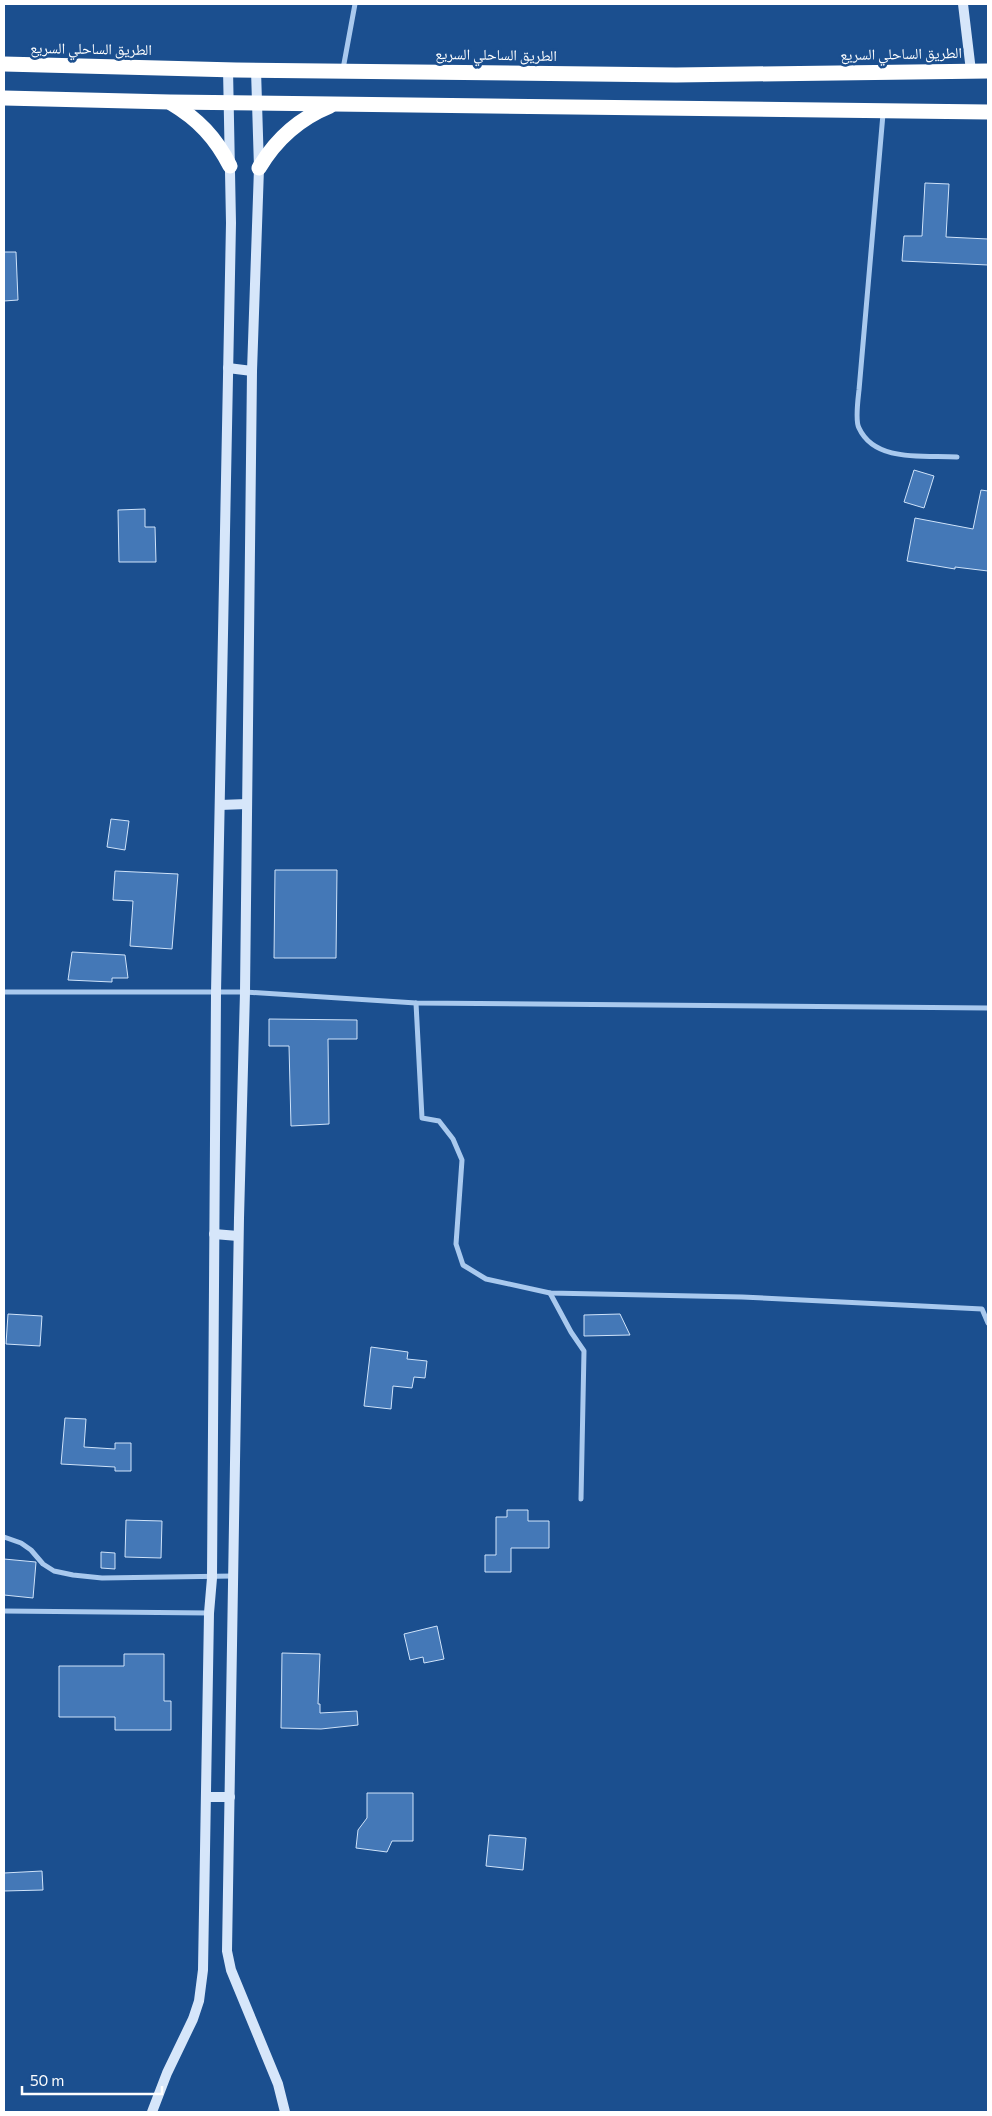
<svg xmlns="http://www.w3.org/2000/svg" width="992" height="2116" font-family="Commissioner,'Noto Naskh Arabic',sans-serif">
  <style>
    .building { fill: #4478b7; stroke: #cfe3fa }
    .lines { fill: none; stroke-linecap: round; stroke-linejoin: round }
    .street { stroke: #a9c9ee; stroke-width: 5 }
    .secondary { stroke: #d6e6fa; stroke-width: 10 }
    .highway { stroke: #fff; stroke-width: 15 }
    .labels { text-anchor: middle; stroke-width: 5; stroke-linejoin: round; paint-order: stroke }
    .street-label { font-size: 15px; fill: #fff; stroke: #1b4f8f }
  </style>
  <rect width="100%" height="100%" fill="#1b4f8f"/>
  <!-- building -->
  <g class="building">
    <polygon points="925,183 949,184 946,237 988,239 988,265 902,261 904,236 922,236"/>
    <polygon points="4,252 16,252 18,300 4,301"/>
    <polygon points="914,470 934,476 924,508 904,502"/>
    <polygon points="981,490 988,491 988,571 955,567 955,569 907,561 915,518 973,529"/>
    <polygon points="145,509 145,527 155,527 156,562 119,562 118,510"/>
    <polygon points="111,819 129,821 125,850 107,847"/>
    <polygon points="275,870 337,870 336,958 274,958"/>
    <polygon points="115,871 178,874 172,949 130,946 133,901 113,900"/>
    <polygon points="72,952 125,955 128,978 112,978 112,982 68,980"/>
    <polygon points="269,1019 357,1020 357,1039 328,1039 329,1124 291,1126 289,1046 269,1046"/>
    <polygon points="8,1314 42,1316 40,1346 6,1344"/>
    <polygon points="620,1314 630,1335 584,1336 584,1315"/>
    <polygon points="371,1347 408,1352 407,1359 427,1361 425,1378 414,1377 412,1388 393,1386 391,1409 364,1406"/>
    <polygon points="65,1418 86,1419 84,1447 115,1449 115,1443 131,1443 131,1471 115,1471 115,1467 61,1464"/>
    <polygon points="507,1510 528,1510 528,1521 549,1521 549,1548 511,1548 511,1572 485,1572 485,1555 496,1555 496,1517 507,1517"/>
    <polygon points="126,1520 162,1521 161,1558 125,1557"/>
    <polygon points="101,1552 115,1553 115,1569 101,1568"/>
    <polygon points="4,1559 36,1562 33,1598 4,1595"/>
    <polygon points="437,1626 444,1659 424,1663 423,1657 410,1660 404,1634"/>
    <polygon points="282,1653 320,1654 318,1704 320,1704 320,1713 357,1711 358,1725 321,1729 281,1728"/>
    <polygon points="124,1654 164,1654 164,1701 171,1701 171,1730 115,1730 115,1717 59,1717 59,1666 124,1666"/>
    <polygon points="367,1793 413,1793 413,1841 392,1841 387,1852 356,1848 358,1830 367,1818"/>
    <polygon points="489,1835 526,1838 523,1870 486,1866"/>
    <polygon points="42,1871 43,1890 4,1891 4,1873"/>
  </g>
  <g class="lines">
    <!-- street -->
    <g class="street">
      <polyline points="343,69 355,4"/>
      <path d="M883 114 859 390C858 399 855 421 859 428 875 463 925 455 957 457"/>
      <polyline points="4,992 245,992 416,1003 988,1008"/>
      <polyline points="416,1003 422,1118 439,1121 453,1139 462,1160 456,1244 463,1265 486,1279 550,1293 742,1297 982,1309 988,1323"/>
      <polyline points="550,1293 571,1332 584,1351 581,1499"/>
      <polyline points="4,1537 21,1543 31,1550 43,1564 54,1571 73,1575 102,1578 233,1576"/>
      <polyline points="4,1611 209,1613"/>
    </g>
    <!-- secondary -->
    <g class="secondary">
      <polyline points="963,4 971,71"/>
      <polyline points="256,70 259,168 252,371 245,992 239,1218 227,1951 231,1970 278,2084 285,2112"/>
      <polyline points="228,368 252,371"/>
      <polyline points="220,805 247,804"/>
      <polyline points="214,1234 238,1236"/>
      <polyline points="207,1797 230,1797"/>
      <polyline points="152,2112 167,2073 193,2019 199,2001 203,1970 209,1613 212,1578 216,993 231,223 228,69"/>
    </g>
    <!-- highway -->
    <g class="highway">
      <polyline points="4,64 236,70 676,75 988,71"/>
      <polyline points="4,98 170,102 988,112"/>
      <path d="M171 103C198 119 216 138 230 166"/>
      <path d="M259 168C276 139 298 119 330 106"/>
    </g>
  </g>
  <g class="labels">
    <!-- street labels -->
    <g class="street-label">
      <text transform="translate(91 49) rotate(1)" y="5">الطريق الساحلي السريع</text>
      <text transform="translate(901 54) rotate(-1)" y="5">الطريق الساحلي السريع</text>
      <text transform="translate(496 55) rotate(1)" y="5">الطريق الساحلي السريع</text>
    </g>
  </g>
  <!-- border -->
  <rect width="992" height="2116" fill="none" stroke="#ffffff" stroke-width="10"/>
  <!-- scale -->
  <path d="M22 2086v8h140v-8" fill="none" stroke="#ffffff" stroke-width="2.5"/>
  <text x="30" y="2086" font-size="15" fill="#ffffff" stroke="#1b4f8f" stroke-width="4" paint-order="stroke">50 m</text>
</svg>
